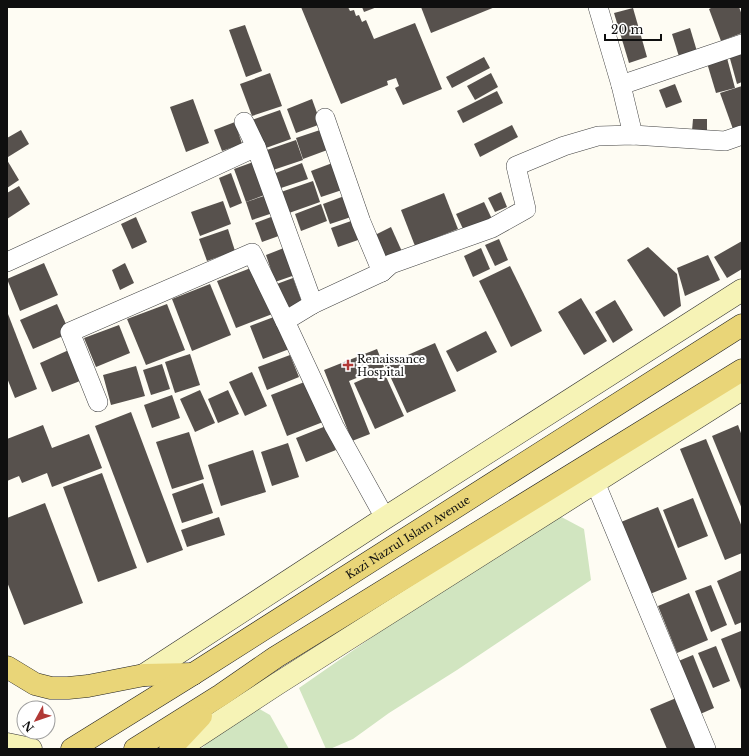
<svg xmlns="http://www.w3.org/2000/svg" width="749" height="756" font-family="'Libre Baskerville',serif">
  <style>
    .green { fill: #d1e5c0 }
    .building { fill: #57514d }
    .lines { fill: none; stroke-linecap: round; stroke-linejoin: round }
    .street-casing { stroke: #424242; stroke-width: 20 }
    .secondary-casing { stroke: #313131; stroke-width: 23 }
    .primary-casing { stroke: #202020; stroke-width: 23 }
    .street { stroke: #fff; stroke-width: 19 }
    .secondary { stroke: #f6f3b6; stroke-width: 22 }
    .primary { stroke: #e9d578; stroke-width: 22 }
    .poi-dot { fill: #b13936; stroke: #fff; stroke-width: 1.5 }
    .labels { text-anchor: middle; stroke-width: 4; stroke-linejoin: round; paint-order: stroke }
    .poi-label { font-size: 11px; fill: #0f0f0f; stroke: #fff; text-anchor: start }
    .street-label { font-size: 11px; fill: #0f0f0f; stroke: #fff }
  </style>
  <rect width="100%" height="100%" fill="#fefcf3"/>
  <!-- green -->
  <g class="green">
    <polygon points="552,512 584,529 591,580 457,670 389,713 353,739 330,749 326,749 299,688"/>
    <polygon points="256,707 270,715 289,749 201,749 227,725"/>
  </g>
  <!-- building -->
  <g class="building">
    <polygon points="301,7 348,7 350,11 354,10 356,16 359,15 362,22 366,20 374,39 415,23 442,89 403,105 395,88 399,86 396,78 387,81 388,85 341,104"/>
    <polygon points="362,7 377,7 364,12"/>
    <polygon points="421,7 495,7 431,33"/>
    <polygon points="713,7 739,7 742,15 742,33 721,41 709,9"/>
    <polygon points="633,8 647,57 629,63 614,13"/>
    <polygon points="245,25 262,71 246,77 229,30"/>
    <polygon points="690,28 699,58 681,63 672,34"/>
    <polygon points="742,52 742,82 737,84 729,55"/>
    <polygon points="484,57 490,68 452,88 446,77"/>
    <polygon points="727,58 735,88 716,93 707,63"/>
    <polygon points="270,73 282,106 252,116 240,84"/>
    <polygon points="491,73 498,87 475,100 467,86"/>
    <polygon points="675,84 682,102 666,108 659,90"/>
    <polygon points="742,86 742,130 734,132 720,93"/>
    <polygon points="497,91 503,103 463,123 457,111"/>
    <polygon points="193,99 209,143 186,152 170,107"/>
    <polygon points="312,99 321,124 296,133 287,109"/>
    <polygon points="280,110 291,139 263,149 252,120"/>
    <polygon points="693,119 707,119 707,132 692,131"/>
    <polygon points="235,122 242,144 222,151 214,130"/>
    <polygon points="512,125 518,137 480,157 474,144"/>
    <polygon points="323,129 330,149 303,159 296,138"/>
    <polygon points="21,130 29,144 8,157 7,155 7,138"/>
    <polygon points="296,140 303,160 270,171 264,151"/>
    <polygon points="7,160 19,180 7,188"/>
    <polygon points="256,161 267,194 246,202 234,169"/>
    <polygon points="335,162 345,189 321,197 311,171"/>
    <polygon points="302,163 308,179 278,189 273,174"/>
    <polygon points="231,173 242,203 230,208 219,178"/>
    <polygon points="313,181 320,202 289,213 281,192"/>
    <polygon points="19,186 30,204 7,219 7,193"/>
    <polygon points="501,192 507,207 495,212 488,198"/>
    <polygon points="444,193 458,229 415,246 401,210"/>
    <polygon points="270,194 276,212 252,220 246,202"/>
    <polygon points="347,195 354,216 330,224 323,204"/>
    <polygon points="223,201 231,224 200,236 191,212"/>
    <polygon points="484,202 492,219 464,231 456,214"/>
    <polygon points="321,204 327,221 301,231 295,214"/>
    <polygon points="279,214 287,233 262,242 255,223"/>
    <polygon points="136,217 147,242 132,249 121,224"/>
    <polygon points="354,220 361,239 338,247 331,228"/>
    <polygon points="391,227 404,256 384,265 371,237"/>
    <polygon points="228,229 235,251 207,261 199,239"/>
    <polygon points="499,239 508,260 495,266 485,245"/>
    <polygon points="742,241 742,269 727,278 714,257"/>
    <polygon points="289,246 298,274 275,282 266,255"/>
    <polygon points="648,247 677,274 681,306 664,317 627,260"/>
    <polygon points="481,248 490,269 473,277 464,256"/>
    <polygon points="708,255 720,280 685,296 677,268"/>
    <polygon points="44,263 58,295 20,311 7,279"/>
    <polygon points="125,263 134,283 120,290 112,270"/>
    <polygon points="256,266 275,313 236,328 217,281"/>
    <polygon points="510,266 542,331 511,347 479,281"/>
    <polygon points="293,278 303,305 284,312 274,285"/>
    <polygon points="210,284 231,335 192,351 172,299"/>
    <polygon points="581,298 607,341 584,355 558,312"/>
    <polygon points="615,300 633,330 613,343 595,312"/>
    <polygon points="57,304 70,333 33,349 20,320"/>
    <polygon points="167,304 185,350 146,365 127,319"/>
    <polygon points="7,314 8,314 37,389 15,398 7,378"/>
    <polygon points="279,315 292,348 263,359 250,326"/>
    <polygon points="119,325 130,353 96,367 84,338"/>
    <polygon points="486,331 497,352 457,372 446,351"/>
    <polygon points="435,343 456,391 407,413 385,365"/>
    <polygon points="71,349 80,381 52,392 40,363"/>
    <polygon points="377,349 384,367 349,381 370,434 352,441 324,370"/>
    <polygon points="190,354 200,385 175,393 165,362"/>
    <polygon points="290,355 299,377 267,390 258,367"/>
    <polygon points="162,364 170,389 151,395 143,370"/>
    <polygon points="136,366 145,396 111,405 103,375"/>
    <polygon points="383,370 404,416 375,429 354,383"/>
    <polygon points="252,372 267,406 245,416 229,382"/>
    <polygon points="307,381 323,422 287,436 271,395"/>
    <polygon points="200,390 215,423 195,432 180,399"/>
    <polygon points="228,390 239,414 218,423 208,399"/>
    <polygon points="172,395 180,418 152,428 144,405"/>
    <polygon points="131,412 183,550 147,563 95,426"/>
    <polygon points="43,425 52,448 89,434 102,468 52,487 47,473 22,483 19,476 7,481 7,439"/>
    <polygon points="738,425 742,436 742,509 712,436"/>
    <polygon points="326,426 336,450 306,462 296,438"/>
    <polygon points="189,432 204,479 172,489 156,442"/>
    <polygon points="706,439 742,527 742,553 725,560 680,449"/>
    <polygon points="288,443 299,477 272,486 261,452"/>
    <polygon points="253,450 266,492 221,506 208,465"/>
    <polygon points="102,473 137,568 98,582 63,487"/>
    <polygon points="203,483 213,513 182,523 172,494"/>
    <polygon points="693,498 708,536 678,548 663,510"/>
    <polygon points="45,503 83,603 24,625 7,582 7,518"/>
    <polygon points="658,507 687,579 650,594 621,522"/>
    <polygon points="219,517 225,535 187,547 181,530"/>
    <polygon points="742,570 742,622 735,625 717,581"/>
    <polygon points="711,585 727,625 711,632 695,591"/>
    <polygon points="689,593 708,640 677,653 658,606"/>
    <polygon points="741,631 742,632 742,692 721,639"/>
    <polygon points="716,646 730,681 713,688 698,653"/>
    <polygon points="693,655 714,708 698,715 676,662"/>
    <polygon points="681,696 703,749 667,749 650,709"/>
  </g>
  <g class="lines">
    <defs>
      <g id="street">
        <polyline points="598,7 621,85 633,135"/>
        <polyline points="621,85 742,44"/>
        <polyline points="325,118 361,222 382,272"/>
        <polyline points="244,122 256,147"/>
        <polyline points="7,262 256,147 313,304"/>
        <polyline points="285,321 334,426 385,518"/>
        <polyline points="98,402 70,332 252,253 285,321 313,304 382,272 391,264 492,228 526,209 516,166 564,146 598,136 633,135 725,141 742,135"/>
        <polyline points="595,482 706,749"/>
      </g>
      <g id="secondary">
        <polyline points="144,675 385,518 742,290"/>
        <polyline points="7,744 31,749"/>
        <polyline points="178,749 277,684 742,389"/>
      </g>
      <g id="primary">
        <polyline points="7,667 35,684 51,688 68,688 88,686 144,675 193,674"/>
        <path id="s1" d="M72 749 193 674 742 325"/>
        <polyline points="135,749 221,695 276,657 742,370"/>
        <polyline points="170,749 201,716"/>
      </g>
    </defs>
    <!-- street casing -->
    <use href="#street" class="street-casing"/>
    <!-- secondary casing -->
    <use href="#secondary" class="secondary-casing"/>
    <!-- primary casing -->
    <use href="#primary" class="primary-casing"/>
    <!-- street -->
    <use href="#street" class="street"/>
    <!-- secondary -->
    <use href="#secondary" class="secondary"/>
    <!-- primary -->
    <use href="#primary" class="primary"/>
  </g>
  <!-- markers -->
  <path class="poi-dot" d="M346 359h4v4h4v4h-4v4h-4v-4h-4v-4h4z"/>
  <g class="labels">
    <!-- poi labels -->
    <g class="poi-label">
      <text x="357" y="363">Renaissance<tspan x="357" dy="13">Hospital</tspan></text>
    </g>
    <!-- street labels -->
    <g class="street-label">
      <text dy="4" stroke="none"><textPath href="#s1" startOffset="397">Kazi Nazrul Islam Avenue</textPath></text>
    </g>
  </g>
  <!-- border -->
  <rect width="749" height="756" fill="none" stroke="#0f0f0f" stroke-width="16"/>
  <!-- north arrow -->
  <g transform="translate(36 720) rotate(230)"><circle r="19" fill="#ffffff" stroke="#9f9f9f"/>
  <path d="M0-3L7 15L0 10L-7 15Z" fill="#b13936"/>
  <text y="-6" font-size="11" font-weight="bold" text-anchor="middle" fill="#0f0f0f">N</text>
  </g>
  <!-- scale -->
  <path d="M605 34v6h56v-6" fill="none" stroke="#0f0f0f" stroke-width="2"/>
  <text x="611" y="34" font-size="12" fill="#0f0f0f" stroke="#ffffff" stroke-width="3" paint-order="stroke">20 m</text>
</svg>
